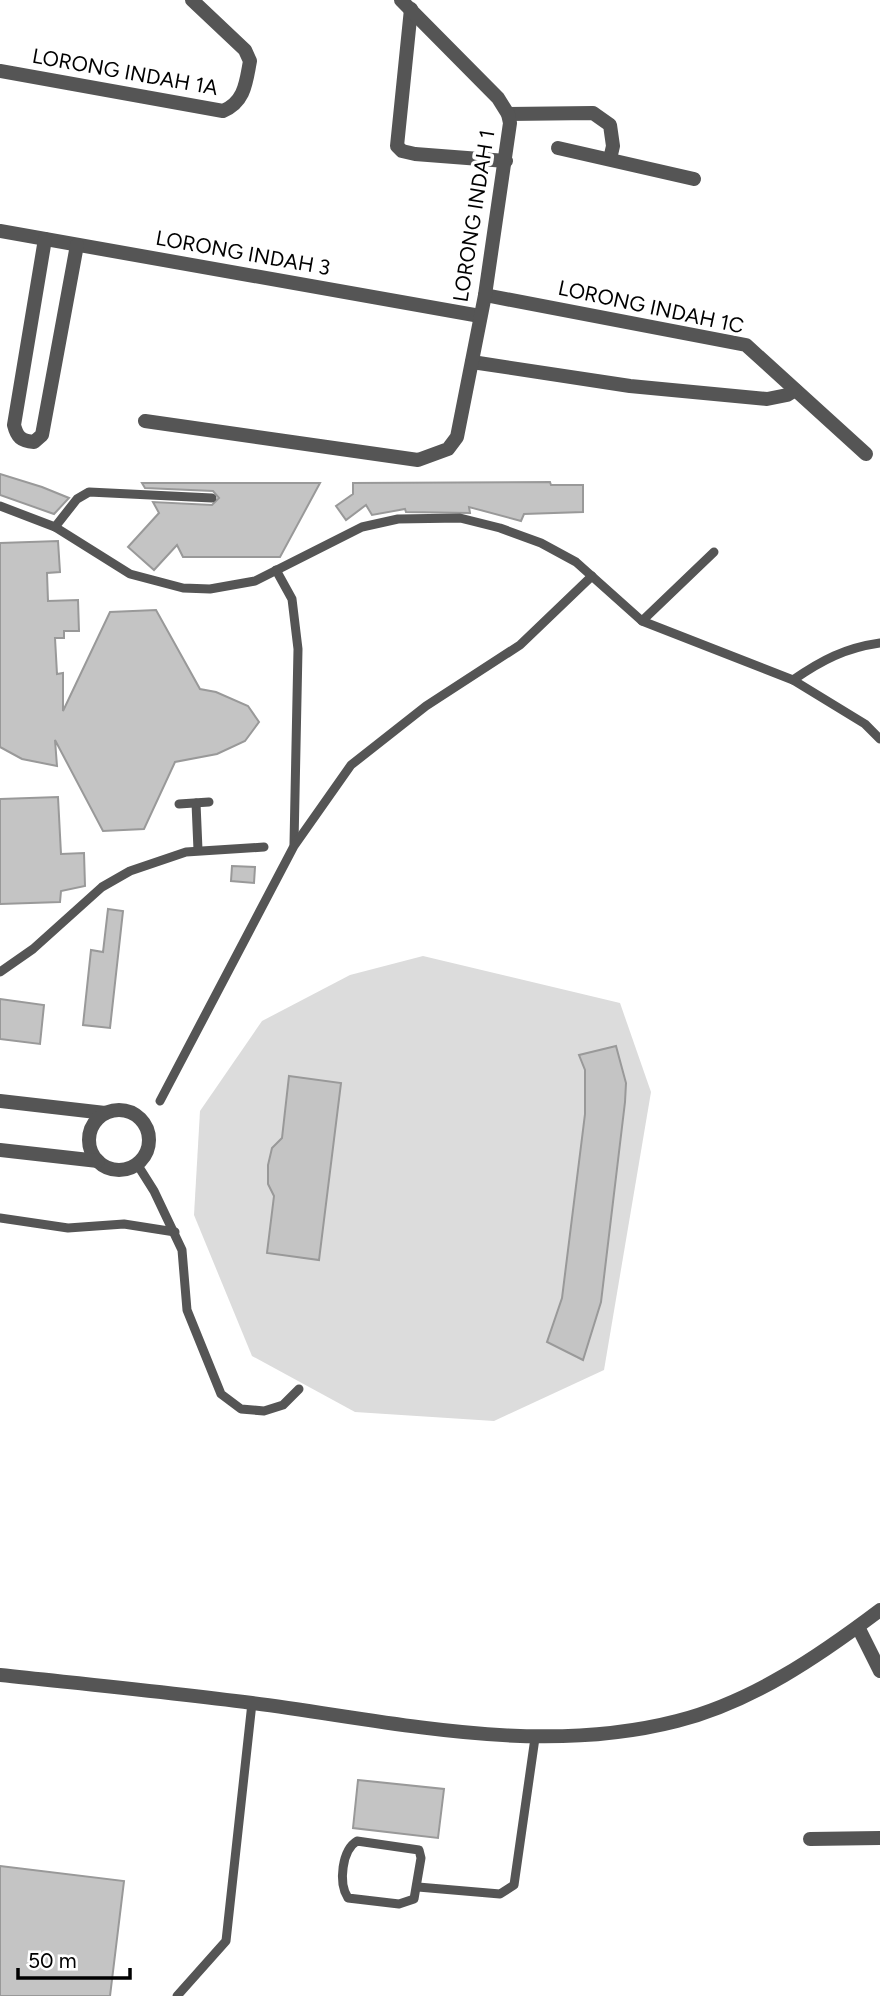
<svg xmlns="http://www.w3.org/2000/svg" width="880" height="1996" font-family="Figtree,sans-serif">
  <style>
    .green { fill: #dcdcdc }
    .building { fill: #c4c4c4; stroke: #999; stroke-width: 2 }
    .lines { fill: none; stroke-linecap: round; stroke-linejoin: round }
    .lane { stroke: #555; stroke-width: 9 }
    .street { stroke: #555; stroke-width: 14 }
    .labels { text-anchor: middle; stroke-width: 7; stroke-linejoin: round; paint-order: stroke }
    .street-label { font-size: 21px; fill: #000; stroke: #fff }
  </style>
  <rect width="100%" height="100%" fill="#fff"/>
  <!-- green -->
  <polygon class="green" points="423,956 620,1003 651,1092 604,1370 494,1421 355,1412 252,1356 194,1215 200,1111 262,1021 350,975"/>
  <!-- building -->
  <g class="building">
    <polygon points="0,474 42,487 69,498 54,514 0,495"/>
    <polygon points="550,482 551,485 583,485 583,512 524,514 521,521 469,507 470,513 406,512 405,509 372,515 366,505 346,520 336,506 353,494 353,483"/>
    <polygon points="142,483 320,483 280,557 183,557 177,545 154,570 128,547 159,513 153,502 212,505 219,498 213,491 145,488"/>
    <polygon points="58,541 60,572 47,573 48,601 78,600 79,631 64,631 64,638 55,638 57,674 63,673 63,711 110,612 156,610 200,689 216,692 248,706 259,722 245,741 217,754 175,762 144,829 103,831 55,740 57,766 22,759 0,747 0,543"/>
    <polygon points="58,797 61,854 84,853 85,886 61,891 60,902 0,904 0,799"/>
    <polygon points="232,866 255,867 254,883 231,881"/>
    <polygon points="108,909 123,911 110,1028 83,1025 91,950 103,952"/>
    <polygon points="0,999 44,1005 40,1044 0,1039"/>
    <polygon points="616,1046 626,1083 625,1102 601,1302 583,1360 547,1342 562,1298 585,1114 585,1070 579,1055"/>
    <polygon points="289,1076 341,1083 319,1260 267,1253 274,1196 268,1184 268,1165 272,1148 282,1138"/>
    <polygon points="358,1780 444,1789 438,1838 353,1828"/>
    <polygon points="0,1866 124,1881 110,1996 0,1996"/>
  </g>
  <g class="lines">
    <!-- lane -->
    <g class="lane">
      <path d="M0 506 55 527 130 574 183 588 210 589 255 581 362 527 398 519 460 518 500 528 541 543 576 562 642 621 793 680C822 660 845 648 880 643"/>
      <polyline points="55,527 77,499 89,492 212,498"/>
      <polyline points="276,570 292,599 298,649 294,844"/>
      <polyline points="642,621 714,552"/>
      <polyline points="793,680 865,724 880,739"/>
      <polyline points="196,803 198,850"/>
      <polyline points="179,804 209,802"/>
      <polyline points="0,972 33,949 102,887 130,871 186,852 264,847"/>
      <polyline points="160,1101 294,846 351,765 426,706 520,645 592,576"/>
      <polyline points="137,1164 154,1191 182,1250 187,1310 221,1394 241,1409 264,1411 283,1405 299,1389"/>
      <polyline points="0,1218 68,1228 124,1224 175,1232"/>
      <path d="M357 1841 419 1850 421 1858 414 1899 399 1904 348 1898C338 1883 342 1850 357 1841Z"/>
      <polyline points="418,1887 500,1894 514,1885 535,1738"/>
      <polyline points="177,1996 226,1941 252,1703"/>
    </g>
    <!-- street -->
    <g class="street">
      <polyline points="411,9 397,146 402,151 415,154 506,161"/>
      <path d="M0 71 223 111C245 102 246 82 250 61L245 50 192 0"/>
      <polyline points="508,114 593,113 610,125 613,146 610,159"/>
      <polyline points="558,148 694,179"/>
      <polyline points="0,231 480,316"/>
      <path d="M45 239 14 425C17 437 21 441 34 442L42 435 77 245"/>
      <polyline points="485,295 746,345 866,454"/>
      <polyline points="472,362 630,386 767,399 787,395 795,390"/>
      <polyline points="145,421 418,460 448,449 457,437 485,295 510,123 508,114 498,98 401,0"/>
      <polyline points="0,1101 105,1113"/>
      <circle cx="119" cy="1140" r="30"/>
      <polyline points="0,1150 98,1161"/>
      <polyline points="858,1627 880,1671"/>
      <path d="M0 1675C84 1684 168 1692 252 1703 393 1721 537 1757 677 1721 752 1702 819 1656 880 1610"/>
      <polyline points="810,1839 880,1838"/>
    </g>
  </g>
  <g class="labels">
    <!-- street labels -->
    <g class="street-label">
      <text transform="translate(125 72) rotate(10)" y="7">LORONG INDAH 1A</text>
      <text transform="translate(474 216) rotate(-81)" y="7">LORONG INDAH 1</text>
      <text transform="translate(243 253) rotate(10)" y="7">LORONG INDAH 3</text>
      <text transform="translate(651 307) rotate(12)" y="7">LORONG INDAH 1C</text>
    </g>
  </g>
  <!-- scale -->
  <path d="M18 1968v10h112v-10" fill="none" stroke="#000000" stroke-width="3.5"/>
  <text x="28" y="1968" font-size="21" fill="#000000" stroke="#ffffff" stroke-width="5" paint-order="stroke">50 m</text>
</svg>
